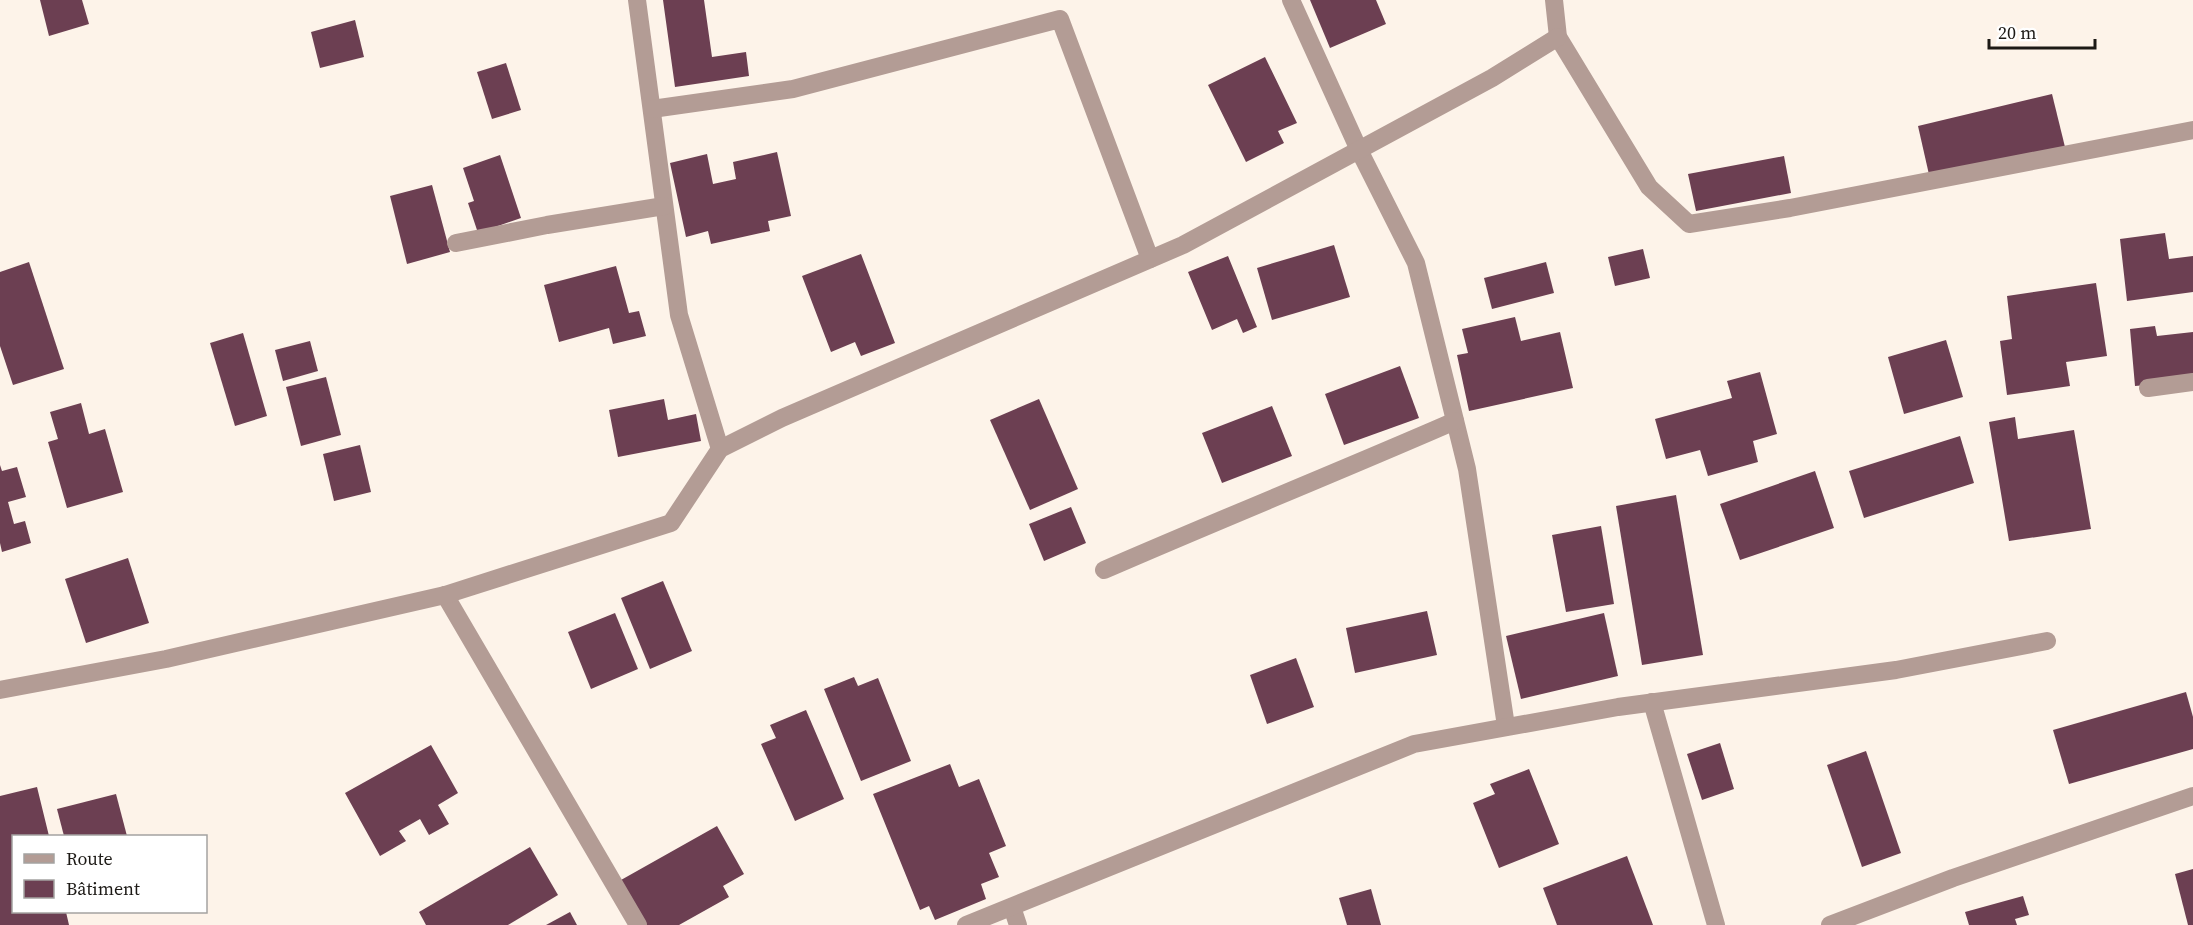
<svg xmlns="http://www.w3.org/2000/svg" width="2193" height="925" font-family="'Source Serif 4',serif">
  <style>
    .building { fill: #6c3f52 }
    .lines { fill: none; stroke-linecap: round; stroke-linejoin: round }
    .minor { stroke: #b39c95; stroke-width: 18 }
  </style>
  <rect width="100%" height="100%" fill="#fdf3e9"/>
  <!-- building -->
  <g class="building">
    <polygon points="40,0 82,0 89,24 49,36"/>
    <polygon points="663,0 704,0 712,57 746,52 749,76 675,87"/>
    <polygon points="1310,0 1376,0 1386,24 1330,48"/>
    <polygon points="355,20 364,57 320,68 311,32"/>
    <polygon points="1265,57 1297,123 1278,131 1284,143 1246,162 1208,85"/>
    <polygon points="506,63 521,110 492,119 477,72"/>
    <polygon points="2052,94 2065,147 1930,179 1918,126"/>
    <polygon points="777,152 791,216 768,221 770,231 711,244 708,231 686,237 670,163 707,154 713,184 736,179 733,162"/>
    <polygon points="500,155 521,218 478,233 468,203 474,201 463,168"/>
    <polygon points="1784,156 1791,193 1696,211 1688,174"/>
    <polygon points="432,185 450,252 407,264 390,196"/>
    <polygon points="2165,233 2169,259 2193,256 2193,292 2127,301 2120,239"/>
    <polygon points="1334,245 1350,297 1272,320 1257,268"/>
    <polygon points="1643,249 1650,278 1615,286 1608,257"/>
    <polygon points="861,254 895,343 861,356 855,342 831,352 802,276"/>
    <polygon points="1228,256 1257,327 1243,333 1237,319 1212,330 1188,272"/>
    <polygon points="29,262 64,369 13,385 0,346 0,272"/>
    <polygon points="1546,262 1554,293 1492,309 1484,278"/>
    <polygon points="616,266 629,313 639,311 646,336 613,344 609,328 559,342 544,285"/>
    <polygon points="2096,283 2107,356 2066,362 2070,386 2007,395 2000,341 2012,339 2007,296"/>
    <polygon points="1515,317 1521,341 1560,332 1573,388 1469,411 1457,355 1468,353 1462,329"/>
    <polygon points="2155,326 2157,336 2193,332 2193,381 2135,386 2130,329"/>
    <polygon points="243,333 267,416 235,426 210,343"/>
    <polygon points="1946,340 1963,397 1904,414 1888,357"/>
    <polygon points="310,341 318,371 283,381 275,350"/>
    <polygon points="1400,366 1419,418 1344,445 1325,394"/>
    <polygon points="1760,372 1777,434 1753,441 1758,462 1708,476 1700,450 1666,459 1655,419 1732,398 1727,381"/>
    <polygon points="326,377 341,435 301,446 286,387"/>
    <polygon points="664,399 668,420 696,414 701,441 618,457 609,410"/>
    <polygon points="1039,399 1078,489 1030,510 990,420"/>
    <polygon points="81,403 89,434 105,429 123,492 67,508 48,442 58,439 50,412"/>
    <polygon points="1272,406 1292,456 1222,483 1202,433"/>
    <polygon points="2015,417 2018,439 2074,430 2091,529 2009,541 1989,422"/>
    <polygon points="1960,436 1974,483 1864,518 1849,471"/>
    <polygon points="360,445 371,492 334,501 323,454"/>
    <polygon points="0,465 2,471 17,467 26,497 8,502 14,524 25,521 31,543 2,552 0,543"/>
    <polygon points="1815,471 1834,528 1740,560 1720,504"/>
    <polygon points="1676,495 1703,655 1642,665 1616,506"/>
    <polygon points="1071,507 1086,543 1044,561 1029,524"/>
    <polygon points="1601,526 1614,604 1566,612 1552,535"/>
    <polygon points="128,558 149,623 86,643 65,579"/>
    <polygon points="663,581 692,651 650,669 621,598"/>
    <polygon points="1427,611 1437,655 1355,673 1346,628"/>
    <polygon points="615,613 638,669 591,689 568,632"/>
    <polygon points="1604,613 1618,676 1521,699 1506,636"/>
    <polygon points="1296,658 1314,707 1267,724 1250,675"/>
    <polygon points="854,677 858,686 878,678 911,761 861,781 824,689"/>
    <polygon points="2186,692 2193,717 2193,749 2069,784 2053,730"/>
    <polygon points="806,710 844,799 795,821 761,744 776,738 770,725"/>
    <polygon points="1720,743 1734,789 1702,800 1687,754"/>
    <polygon points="431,745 458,793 438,805 449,824 429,835 420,819 399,831 406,841 380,856 345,793"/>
    <polygon points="1866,751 1901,853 1862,867 1827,765"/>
    <polygon points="950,764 959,787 979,779 1006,846 989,853 999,877 981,884 986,899 935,920 929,906 920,910 873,794"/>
    <polygon points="1529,769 1559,844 1499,868 1473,803 1495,794 1490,784"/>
    <polygon points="37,787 49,836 14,836 14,912 66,912 69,925 0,925 0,796"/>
    <polygon points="116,794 127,836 64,836 57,809"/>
    <polygon points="717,826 744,874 723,886 729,897 679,925 646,925 621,880"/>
    <polygon points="530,847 558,895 508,925 426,925 419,912"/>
    <polygon points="1627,856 1653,925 1557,925 1543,888"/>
    <polygon points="2193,869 2193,925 2188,925 2175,874"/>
    <polygon points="1371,889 1381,925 1347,925 1339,898"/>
    <polygon points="2023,896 2029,915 2015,919 2017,925 1969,925 1965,912"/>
    <polygon points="570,912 577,925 546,925"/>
  </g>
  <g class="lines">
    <!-- minor -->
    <g class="minor">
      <polyline points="637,0 679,315 720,449"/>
      <polyline points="1291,0 1359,150 1416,263 1467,469 1506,726"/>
      <polyline points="1554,0 1558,37 1649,187 1689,224 1790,208 2193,130"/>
      <polyline points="652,109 793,89 1060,19 1150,259"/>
      <polyline points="456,243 547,225 664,206"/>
      <polyline points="2148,388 2193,382"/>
      <path d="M1104 570C1221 519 1338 472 1455 421"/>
      <polyline points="445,595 638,925"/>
      <polyline points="0,690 166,659 445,595 671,523 720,449 782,418 1183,245 1492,78 1558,37"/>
      <polyline points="1652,702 1716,925"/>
      <polyline points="1012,907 1018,925"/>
      <polyline points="966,925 1414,744 1618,707 1896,670 2047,641"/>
      <polyline points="1830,925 1953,878 2193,796"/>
    </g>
  </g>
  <!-- legend -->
  <rect x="12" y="835" width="195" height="78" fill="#ffffff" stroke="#a4a3a1" stroke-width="1.5"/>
  <rect x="24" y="854" width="30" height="9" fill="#b39c95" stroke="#a4a3a1" stroke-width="1.5"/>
  <text x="66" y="865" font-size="18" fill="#1c1915">Route</text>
  <rect x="24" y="880" width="30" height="18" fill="#6c3f52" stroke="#a4a3a1" stroke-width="1.5"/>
  <text x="66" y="895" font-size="18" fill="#1c1915">Bâtiment</text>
  <!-- scale -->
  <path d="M1989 39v9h106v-9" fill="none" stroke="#1c1915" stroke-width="3"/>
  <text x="1998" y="39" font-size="18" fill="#1c1915" stroke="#ffffff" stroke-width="4.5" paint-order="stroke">20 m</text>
</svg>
